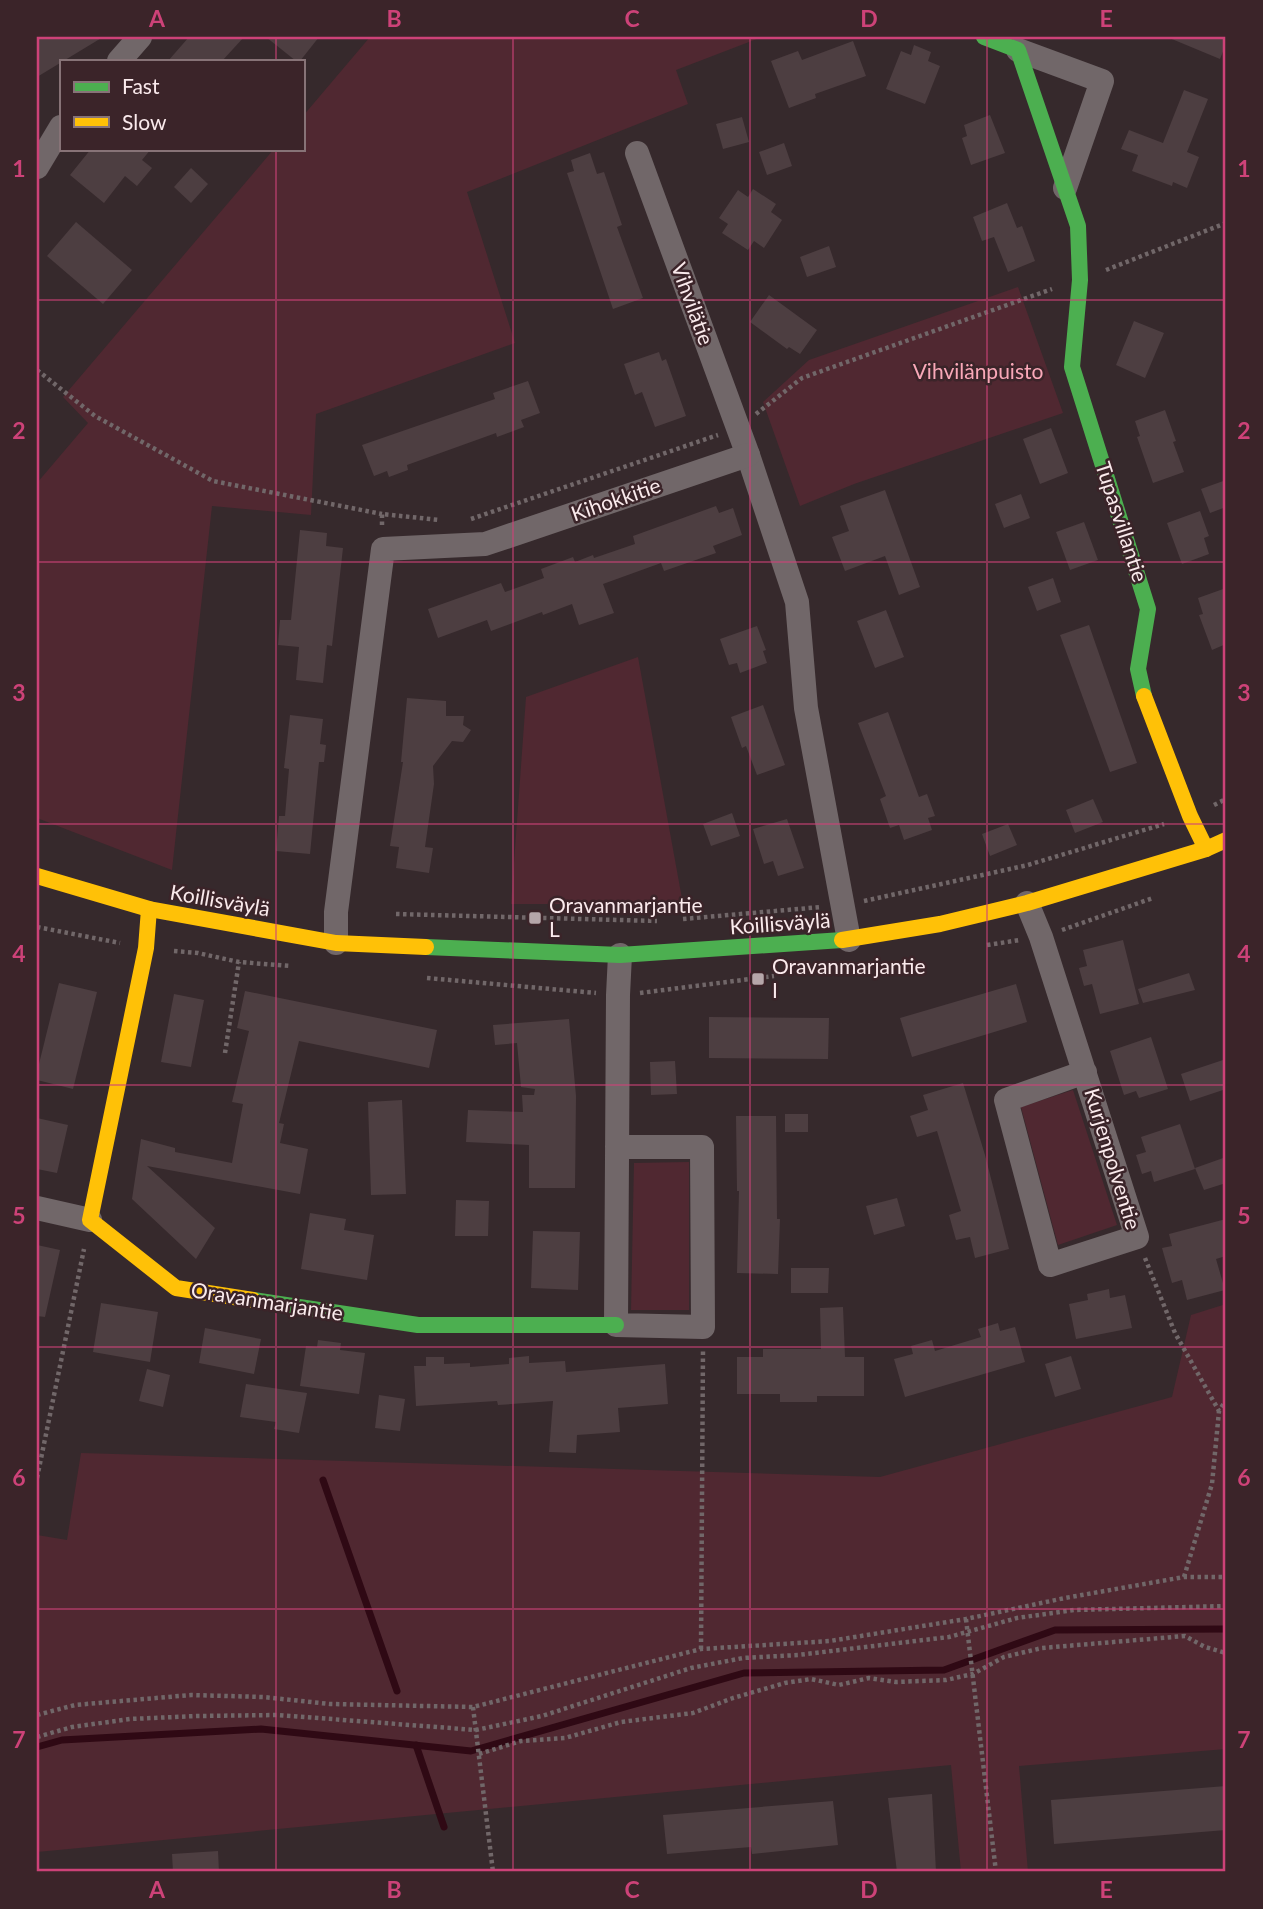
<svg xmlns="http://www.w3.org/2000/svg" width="1263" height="1909" font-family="Lato,sans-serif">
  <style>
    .green { fill: #502831 }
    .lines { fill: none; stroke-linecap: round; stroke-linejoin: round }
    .stream { stroke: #2f0914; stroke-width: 7 }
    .building { fill: #4d3e41 }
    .path { stroke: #716769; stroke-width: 4.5; stroke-dasharray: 3.5 3.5; stroke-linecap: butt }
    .street { stroke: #716769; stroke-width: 24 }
    .fast { stroke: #4caf50; stroke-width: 16 }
    .slow { stroke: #ffc107; stroke-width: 16 }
    .grid { fill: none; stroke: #cd4278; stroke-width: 2; stroke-opacity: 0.55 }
    .poi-dot { fill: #b5a6a9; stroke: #3b2429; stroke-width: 2.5 }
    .labels { text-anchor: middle; stroke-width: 5; stroke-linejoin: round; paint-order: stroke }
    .street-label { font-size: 21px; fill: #faeaec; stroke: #3b2429 }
    .park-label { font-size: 21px; fill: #f9a8b8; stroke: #3b2429 }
    .poi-label { font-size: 21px; fill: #faeaec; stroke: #3b2429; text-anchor: start }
    .neatline { fill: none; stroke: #cd4278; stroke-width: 2.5 }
    .grid-label { font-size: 23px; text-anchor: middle; font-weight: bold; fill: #cd4278 }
  </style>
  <rect width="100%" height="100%" fill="#36292c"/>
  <!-- green -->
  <g class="green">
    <polygon points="370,37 762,37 676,70 688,104 467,192 515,343 316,414 311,515 212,506 172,870 37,818 37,483 88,423 63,397 274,149 303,149 303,116"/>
    <polygon points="1018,287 1063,413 854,484 800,506 763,402 809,360"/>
    <polygon points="638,657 683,904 511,904 526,697"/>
    <polygon points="1073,1090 1117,1225 1058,1245 1021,1107"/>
    <polygon points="689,1162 689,1310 631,1310 634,1163"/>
    <polygon points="1226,1304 1226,1749 1019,1766 1028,1872 961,1872 951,1765 37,1852 37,1535 67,1540 81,1453 880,1477 1172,1397 1191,1315"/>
  </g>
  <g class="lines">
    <!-- stream -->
    <g class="stream">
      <polyline points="323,1480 397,1691"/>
      <polyline points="416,1745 444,1827"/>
      <polyline points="37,1747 62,1740 261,1729 471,1751 744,1673 944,1670 1055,1630 1226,1629"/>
    </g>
  </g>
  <!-- building -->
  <g class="building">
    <polygon points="37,37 103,37 37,77"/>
    <polygon points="189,37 244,37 222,61 168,61"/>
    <polygon points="266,37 319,37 300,61 296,61"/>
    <polygon points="1167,37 1226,37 1226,44 1220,59"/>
    <polygon points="853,41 866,76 815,94 816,98 789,108 771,61 798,51 802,60"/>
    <polygon points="914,45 931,52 928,61 940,66 925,104 886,89 901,51 911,55"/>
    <polygon points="1184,90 1208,99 1187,152 1199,157 1187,188 1173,182 1172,186 1132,171 1138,155 1121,149 1129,130 1163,143"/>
    <polygon points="990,115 1005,153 971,165 962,138 967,136 964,125"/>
    <polygon points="742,117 749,142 723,149 716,124"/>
    <polygon points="784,143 792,166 767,175 759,152"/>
    <polygon points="91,149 151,149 142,160 152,168 137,186 125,176 104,203 70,175"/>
    <polygon points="590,153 597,174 604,172 622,225 617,227 643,298 613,309 567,173 574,171 571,160"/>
    <polygon points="191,168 208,184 191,203 174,187"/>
    <polygon points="753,189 776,204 771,212 782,220 764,248 754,241 748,250 722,233 728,224 719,218 738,190 748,197"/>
    <polygon points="1007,203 1017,228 1022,226 1035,261 1008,272 994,237 982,241 973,217"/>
    <polygon points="76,222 132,270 103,304 47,256"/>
    <polygon points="829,246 836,267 807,277 800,257"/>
    <polygon points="769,295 817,330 800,354 789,347 787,349 750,322"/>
    <polygon points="1134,321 1164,333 1145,378 1116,365"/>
    <polygon points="659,352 662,361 666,359 686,416 655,427 642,392 635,395 624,364"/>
    <polygon points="528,381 540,413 521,420 524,427 497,437 496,433 407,465 408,470 389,477 387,471 374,476 362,445 495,399 493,393"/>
    <polygon points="1165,410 1176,441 1173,442 1184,472 1153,483 1137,437 1140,436 1135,421"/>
    <polygon points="1051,428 1068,473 1040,484 1023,439"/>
    <polygon points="1226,480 1226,507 1210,513 1201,489"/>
    <polygon points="885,490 920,587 899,595 885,556 845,571 832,537 849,531 840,506"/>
    <polygon points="1021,494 1030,518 1004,528 995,504"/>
    <polygon points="716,506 719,513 733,508 742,535 713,546 716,553 664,571 661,563 603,584 614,613 579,625 572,604 543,615 542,612 491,631 487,620 438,638 428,609 501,583 505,592 544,578 541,569 573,557 575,562 593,555 594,558 635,544 633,536"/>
    <polygon points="1200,511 1209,536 1204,538 1209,554 1182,564 1167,523"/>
    <polygon points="1084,522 1098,560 1070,570 1056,532"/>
    <polygon points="300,530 327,533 326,546 343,548 332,646 327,645 323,683 296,680 299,647 278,645 280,620 291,620"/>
    <polygon points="1053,578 1061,602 1037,611 1028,587"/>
    <polygon points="1226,588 1226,644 1212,650 1199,615 1203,614 1198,598"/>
    <polygon points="886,610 904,657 875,668 857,621"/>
    <polygon points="1089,625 1137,763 1110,772 1060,635"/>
    <polygon points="757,626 766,650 763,651 767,663 740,673 737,663 729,665 720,639"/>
    <polygon points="407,698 446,701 446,716 464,716 463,725 471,730 463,742 452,741 433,766 434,784 425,847 433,848 429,873 396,868 399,847 390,846 403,762 401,762"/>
    <polygon points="763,705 785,765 757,775 746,746 742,748 731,717"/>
    <polygon points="888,712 919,797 927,794 935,816 928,818 932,830 904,840 899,825 890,828 880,799 886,796 858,723"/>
    <polygon points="290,715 323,719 320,744 326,745 324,762 319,762 310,854 276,851 279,816 285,816 289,769 284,768"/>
    <polygon points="1093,799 1103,822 1075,833 1066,810"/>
    <polygon points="732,813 740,836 711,846 703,824"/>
    <polygon points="787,819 804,868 778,876 773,861 764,864 753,829"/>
    <polygon points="1008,824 1017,845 990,856 982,834"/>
    <polygon points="1123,940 1139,1004 1100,1014 1092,984 1084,986 1079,968 1087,966 1083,950"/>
    <polygon points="1189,973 1195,990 1143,1003 1138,989"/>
    <polygon points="59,983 97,992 73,1089 37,1080 37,1072"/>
    <polygon points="1016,984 1027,1022 912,1057 900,1018"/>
    <polygon points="245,991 437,1030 429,1068 299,1041 279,1123 284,1124 280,1143 308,1149 300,1194 147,1166 215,1228 196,1259 132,1199 141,1139 175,1148 175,1152 232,1163 243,1104 232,1102 249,1031 237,1028"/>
    <polygon points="174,994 204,1000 191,1067 161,1062"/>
    <polygon points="709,1017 829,1018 828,1059 709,1058"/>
    <polygon points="569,1019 576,1096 575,1188 529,1188 529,1145 466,1142 468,1110 523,1112 522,1095 534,1095 535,1089 521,1087 517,1043 495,1045 493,1025"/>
    <polygon points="1151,1037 1168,1089 1139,1098 1136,1091 1124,1095 1110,1051"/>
    <polygon points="1226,1059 1226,1089 1190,1101 1181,1074"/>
    <polygon points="675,1061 677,1094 651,1095 650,1062"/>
    <polygon points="963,1083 985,1155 1009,1249 975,1258 970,1237 956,1240 949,1215 961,1211 937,1131 917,1137 910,1116 928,1110 923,1095"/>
    <polygon points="402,1100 406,1194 371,1195 368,1102"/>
    <rect x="785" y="1114" width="23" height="18"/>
    <polygon points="736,1116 776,1116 777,1219 780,1219 778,1274 737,1273 739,1191 737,1191"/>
    <polygon points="37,1118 68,1125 57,1173 37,1169"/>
    <polygon points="1180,1124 1195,1169 1154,1182 1151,1171 1142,1174 1136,1155 1146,1152 1141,1137"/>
    <polygon points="1226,1157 1226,1183 1204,1190 1195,1168"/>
    <polygon points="897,1198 905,1226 874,1235 866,1206"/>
    <polygon points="456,1200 489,1201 488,1236 455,1236"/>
    <polygon points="310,1213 346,1219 344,1230 374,1235 367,1280 301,1269"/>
    <polygon points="1226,1219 1226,1256 1216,1259 1225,1290 1187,1300 1182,1280 1172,1283 1162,1248 1172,1246 1169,1234"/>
    <polygon points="533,1231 580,1232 578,1290 531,1288"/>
    <polygon points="37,1245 60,1250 45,1317 37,1316"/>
    <polygon points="791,1268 829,1268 828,1293 791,1293"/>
    <polygon points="1109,1289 1110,1298 1125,1295 1132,1328 1076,1339 1069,1304 1088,1300 1087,1294"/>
    <polygon points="101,1303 158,1312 150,1362 93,1352"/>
    <polygon points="843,1307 845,1357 864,1357 864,1396 817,1396 817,1402 780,1402 780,1394 737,1394 737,1357 763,1357 763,1349 821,1349 820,1308"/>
    <polygon points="998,1323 1000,1331 1015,1327 1025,1362 905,1397 894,1359 913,1354 911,1346 932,1340 935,1351 981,1337 978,1329"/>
    <polygon points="205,1328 261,1339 254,1374 199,1363"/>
    <polygon points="318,1340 341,1343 340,1350 365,1353 359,1394 300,1386 306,1346 317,1347"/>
    <polygon points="529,1356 529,1363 565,1361 566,1372 665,1364 668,1404 618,1408 620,1432 577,1435 576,1453 549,1452 553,1401 498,1405 497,1401 416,1406 414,1366 426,1366 426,1357 444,1357 444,1364 470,1363 470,1367 509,1364 509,1358"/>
    <polygon points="1071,1356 1081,1389 1055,1397 1045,1364"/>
    <polygon points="147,1369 170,1375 163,1407 139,1401"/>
    <polygon points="246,1384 307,1393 299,1433 274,1429 276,1422 240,1417"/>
    <polygon points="379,1395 405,1399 400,1431 375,1428"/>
    <polygon points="1226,1786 1226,1830 1054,1844 1051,1800"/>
    <polygon points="932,1794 936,1872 897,1872 888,1798"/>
    <polygon points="833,1801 838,1845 752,1854 751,1847 667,1854 663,1815"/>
    <polygon points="218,1851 219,1872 173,1872 172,1854"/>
  </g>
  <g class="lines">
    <!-- path -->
    <g class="path">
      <polyline points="1106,270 1226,223"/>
      <polyline points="37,370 95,416 213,481 382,514"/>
      <polyline points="756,414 802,378 1052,289"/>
      <polyline points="471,519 718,435"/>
      <polyline points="382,525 382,514 439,520"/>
      <polyline points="1214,805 1226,799"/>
      <polyline points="864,901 1028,865 1164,824"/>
      <polyline points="396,914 657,921"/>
      <polyline points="683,919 821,907"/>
      <polyline points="37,927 120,943"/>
      <polyline points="1062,930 1153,898"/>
      <polyline points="987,945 1020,940"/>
      <polyline points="174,951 198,953 239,962 290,966"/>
      <polyline points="427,978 596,993"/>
      <polyline points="640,993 774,976"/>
      <polyline points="225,1053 239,962"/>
      <polyline points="1145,1258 1175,1333 1219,1411"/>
      <polyline points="37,1478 84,1249"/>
      <polyline points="1184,1577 1212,1484 1219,1411 1226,1400"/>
      <polyline points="966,1619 996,1872"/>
      <polyline points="701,1649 703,1349"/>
      <polyline points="473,1707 493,1872"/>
      <polyline points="37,1715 75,1705 191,1695 263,1697 330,1704 473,1707 701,1649 830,1641 966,1619 1065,1598 1184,1577 1226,1577"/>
      <polyline points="37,1737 72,1727 130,1719 197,1716 278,1715 476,1730 542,1716 691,1668 743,1658 798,1655 949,1637 1017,1618 1074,1610 1226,1606"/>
      <polyline points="479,1754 521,1741 565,1738 621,1722 693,1713 733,1698 785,1683 811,1679 839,1685 869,1678 896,1682 946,1680 973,1674 1004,1657 1042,1648 1185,1636 1205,1647 1226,1653"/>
    </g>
    <!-- street -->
    <g class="street">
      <polyline points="1018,50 1102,81 1065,188"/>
      <polyline points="119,61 140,37"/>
      <polyline points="637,153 748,455 797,602 806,708 849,940"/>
      <polyline points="37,167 61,127"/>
      <polyline points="1027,903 1041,937 1137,1237 1050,1265 1006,1100 1085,1072"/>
      <polyline points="336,943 336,912 383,549 485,544 748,455"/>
      <polyline points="617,1147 702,1147 703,1327 616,1325 618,995 620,955"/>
      <polyline points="37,1208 90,1220"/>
    </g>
    <!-- fast -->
    <g class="fast">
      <polyline points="984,37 1018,50 1078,226 1080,280 1072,367 1148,609 1138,669 1144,696"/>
      <polyline points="426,947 620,955 842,940"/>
      <polyline points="253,1300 418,1325 616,1325"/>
    </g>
    <!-- slow -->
    <g class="slow">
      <polyline points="1144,696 1190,816 1206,849"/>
      <polyline points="37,876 149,909 336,943 426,947"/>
      <polyline points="149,909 146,948 90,1220 176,1288 253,1300"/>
      <polyline points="842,940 940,924 1027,903 1206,849 1226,840"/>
    </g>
  </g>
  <!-- grid -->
  <path class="grid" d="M276 37V61M513 37V1872M750 37V1872M987 37V1872M276 149V1872M37 300H1226M37 562H1226M37 824H1226M37 1085H1226M37 1347H1226M37 1609H1226"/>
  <!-- markers -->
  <g class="poi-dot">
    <rect x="528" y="911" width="14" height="14" rx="3.5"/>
    <rect x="751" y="972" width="14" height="14" rx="3.5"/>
  </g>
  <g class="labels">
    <!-- street labels -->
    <g class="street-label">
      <text transform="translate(692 304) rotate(70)" y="7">Vihvilätie</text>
      <text transform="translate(616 500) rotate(-19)" y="7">Kihokkitie</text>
      <text transform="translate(1121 522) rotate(72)" y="7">Tupasvillantie</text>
      <text transform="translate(220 901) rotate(10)" y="7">Koillisväylä</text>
      <text transform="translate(780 924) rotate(-4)" y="7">Koillisväylä</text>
      <text transform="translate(1112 1159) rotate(73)" y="7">Kurjenpolventie</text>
      <text transform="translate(267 1302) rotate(9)" y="7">Oravanmarjantie</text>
    </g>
    <!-- park labels -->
    <g class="park-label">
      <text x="978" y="379">Vihvilänpuisto</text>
    </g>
    <!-- poi labels -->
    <g class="poi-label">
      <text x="549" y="913">Oravanmarjantie<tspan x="549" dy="24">L</tspan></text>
      <text x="772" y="974">Oravanmarjantie<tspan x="772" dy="24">I</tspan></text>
    </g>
  </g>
  <!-- border -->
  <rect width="1263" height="1909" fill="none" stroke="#3b2429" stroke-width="77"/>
  <!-- legend -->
  <rect x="60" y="60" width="245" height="91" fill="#3b2429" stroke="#877377" stroke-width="2"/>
  <rect x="74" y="82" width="35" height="10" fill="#4caf50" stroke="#877377" stroke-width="2"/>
  <text x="122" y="94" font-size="21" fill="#faeaec">Fast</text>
  <rect x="74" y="117" width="35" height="10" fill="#ffc107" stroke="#877377" stroke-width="2"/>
  <text x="122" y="130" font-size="21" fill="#faeaec">Slow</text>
  <rect x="38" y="38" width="1186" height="1832" class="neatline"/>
  <g class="grid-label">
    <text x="157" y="27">A</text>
    <text x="394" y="27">B</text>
    <text x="632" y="27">C</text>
    <text x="869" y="27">D</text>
    <text x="1106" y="27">E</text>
    <text x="19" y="177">1</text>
    <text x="1244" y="177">1</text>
    <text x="19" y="439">2</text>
    <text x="1244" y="439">2</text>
    <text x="19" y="701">3</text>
    <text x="1244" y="701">3</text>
    <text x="19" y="962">4</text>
    <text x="1244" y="962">4</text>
    <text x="19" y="1224">5</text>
    <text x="1244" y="1224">5</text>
    <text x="19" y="1486">6</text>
    <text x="1244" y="1486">6</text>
    <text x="19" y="1748">7</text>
    <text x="1244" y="1748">7</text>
    <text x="157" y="1898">A</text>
    <text x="394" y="1898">B</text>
    <text x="632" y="1898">C</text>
    <text x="869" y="1898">D</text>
    <text x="1106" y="1898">E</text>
  </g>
</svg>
